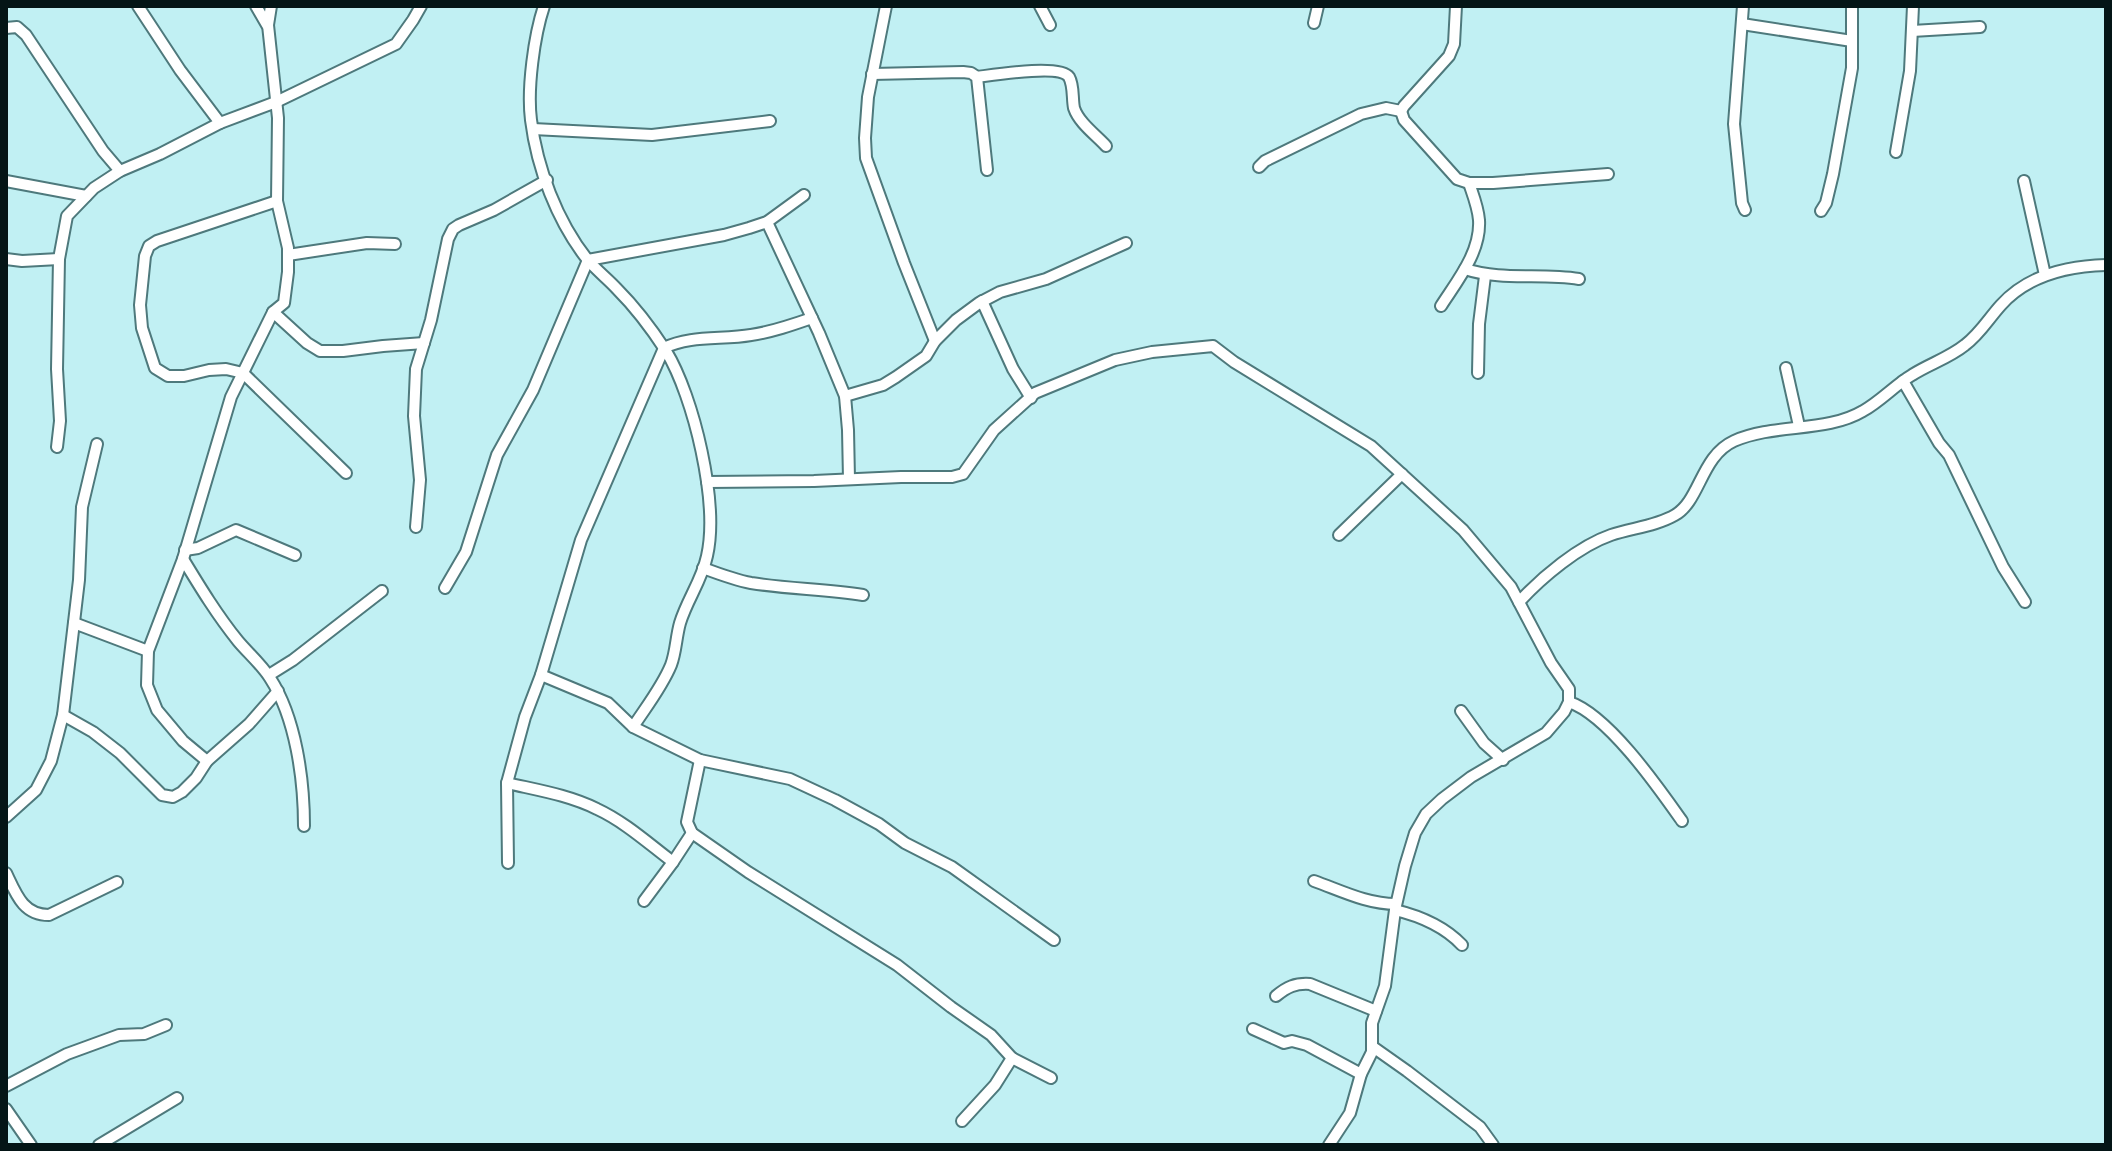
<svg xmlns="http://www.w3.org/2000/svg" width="2112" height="1151" font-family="Signika,sans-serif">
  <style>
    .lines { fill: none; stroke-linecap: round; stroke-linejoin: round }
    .minor-casing { stroke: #4e797c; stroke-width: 14 }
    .minor { stroke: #fff; stroke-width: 10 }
  </style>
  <rect width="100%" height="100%" fill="#c1f0f3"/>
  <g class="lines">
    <defs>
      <g id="minor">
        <polyline points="138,6 180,70 220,123 276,102 396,44 413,20 421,6"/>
        <polyline points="256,6 267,25"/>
        <path d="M544 6C534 36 527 89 531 120 537 168 557 221 587 259 596 270 608 279 617 289 634 306 653 331 666 351 694 397 719 503 707 556 702 580 687 600 680 623 676 637 676 652 671 665 662 687 646 707 633 727"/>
        <polyline points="886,6 868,97 865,138 866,158 904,263 935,341"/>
        <polyline points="1040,6 1050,25"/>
        <polyline points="1743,6 1734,124 1742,203 1745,210"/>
        <polyline points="1314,23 1318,6"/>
        <polyline points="1742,24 1852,41"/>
        <polyline points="6,28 17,27 26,35 103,151 120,171"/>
        <polyline points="1912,31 1980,27"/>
        <polyline points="872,74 963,72 971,73 977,77 987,170"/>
        <path d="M977 77C993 75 1060 64 1069 77 1074 86 1072 98 1074 108 1079 123 1096 135 1106 146"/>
        <polyline points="1401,111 1404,120 1457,179 1469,183 1493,183 1608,174"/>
        <polyline points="1401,111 1404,106 1449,56 1454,44 1456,6"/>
        <polyline points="533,129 652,135 770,121"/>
        <polyline points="1896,152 1910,71 1913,6"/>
        <polyline points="1259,167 1265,161 1361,114 1386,108 1401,111"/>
        <polyline points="6,181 86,196"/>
        <polyline points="2024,181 2045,275"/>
        <polyline points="277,201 157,241 149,246 145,256 140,305 142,328 155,368 168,376 184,376 209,370 226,369 243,373 346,473"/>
        <polyline points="1821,211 1826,203 1833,174 1852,68 1852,6"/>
        <polyline points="767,222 819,333 845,396 848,430 849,479"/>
        <polyline points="288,255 367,243 395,244"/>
        <polyline points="6,259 22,261 59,259"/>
        <polyline points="588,260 724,235 749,228 767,222 804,195"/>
        <path d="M1465 269C1502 281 1540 273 1579 279"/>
        <polyline points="982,301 1013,369 1031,398"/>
        <path d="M1441 306C1457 281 1481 252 1479 220 1478 207 1473 195 1469 183"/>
        <polyline points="273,312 307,343 320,351 343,351 383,346 424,343"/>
        <polyline points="1786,368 1799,426"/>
        <polyline points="1478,373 1479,324 1485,276"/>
        <polyline points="1903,381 1939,443 1949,455 2003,567 2025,602"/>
        <polyline points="845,396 883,385 896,377 926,356 935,341 956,320 979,303 1000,292 1046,279 1126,243"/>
        <polyline points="57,447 60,421 57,369 59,259 67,216 94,188 120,171 160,154 220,123"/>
        <polyline points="707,482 814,481 901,477 952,477 963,474 994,430 1035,393 1115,360 1152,352 1213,346 1234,362 1371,446 1463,530 1511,587 1551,663 1569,689 1569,702 1564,712 1546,733 1471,777 1442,799 1426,814 1415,833 1405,866 1395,910 1385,986 1372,1023 1372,1052 1361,1074 1350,1113 1329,1145"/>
        <polyline points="416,527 420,480 414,416 416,369 431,320 448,239 453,229 459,225 494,210 547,180"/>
        <polyline points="1339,535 1402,474"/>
        <polyline points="185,550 198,548 236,530 295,555"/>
        <path d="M183 559C200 587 217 615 238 641 248 653 261 664 270 678 296 718 304 780 304 826"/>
        <path d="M703 568C719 574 735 580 751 583 788 589 826 589 863 595"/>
        <polyline points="445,588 466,552 497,455 533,390 588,260"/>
        <path d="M1519 602C1542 577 1579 546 1611 535 1632 528 1656 526 1675 515 1700 501 1701 456 1734 441 1775 423 1826 433 1863 411 1881 401 1895 385 1912 375 1929 364 1949 358 1965 345 1980 334 1989 318 2001 305 2028 275 2068 266 2106 265"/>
        <polyline points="74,623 148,651"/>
        <polyline points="269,675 293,660 382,591"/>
        <polyline points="541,675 608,703 633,727 700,760 790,779 835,800 879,824 905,843 952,867 1054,940"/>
        <path d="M1569 702C1608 715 1658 787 1682 821"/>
        <polyline points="1461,711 1484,743 1503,760"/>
        <polyline points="63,715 93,732 120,753 162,795 173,797 182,792 196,778 207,761 249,724 278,691"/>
        <polyline points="700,760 687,822 692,833 748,872 897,965 951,1007 991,1035 1012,1058 1051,1078"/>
        <polyline points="207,761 183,741 157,710 147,685 148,651 183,559 231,397 273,312 284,303 288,272 288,248 277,201 278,118 268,25 271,6"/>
        <path d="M507 783C537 790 569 795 597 809 625 822 649 844 673 862"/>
        <polyline points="6,817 36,790 51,761 63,715 79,580 82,507 97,444"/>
        <path d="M508 863 507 783 525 717 541 675 581 540 664 348C690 335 722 340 751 335 772 332 792 325 812 318"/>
        <path d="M6 873C16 894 23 915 49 915L117 882"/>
        <path d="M1314 881C1342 891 1367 904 1396 904"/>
        <polyline points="644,901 673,862 692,833"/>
        <path d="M1395 910C1420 916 1444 926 1462 945"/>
        <path d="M1276 996C1287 987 1295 983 1310 984L1376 1011"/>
        <polyline points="1253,1029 1284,1043 1292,1041 1307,1045 1361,1074"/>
        <polyline points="1373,1047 1407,1071 1480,1127 1493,1145"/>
        <polyline points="6,1086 67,1054 119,1035 144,1034 166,1025"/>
        <polyline points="6,1109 31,1145"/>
        <polyline points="962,1121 995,1085 1012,1058"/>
        <polyline points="99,1145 177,1098"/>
      </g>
    </defs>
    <!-- minor casing -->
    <use href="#minor" class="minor-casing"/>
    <!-- minor -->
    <use href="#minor" class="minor"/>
  </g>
  <!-- border -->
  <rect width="2112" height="1151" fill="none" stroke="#041516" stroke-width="16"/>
</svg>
